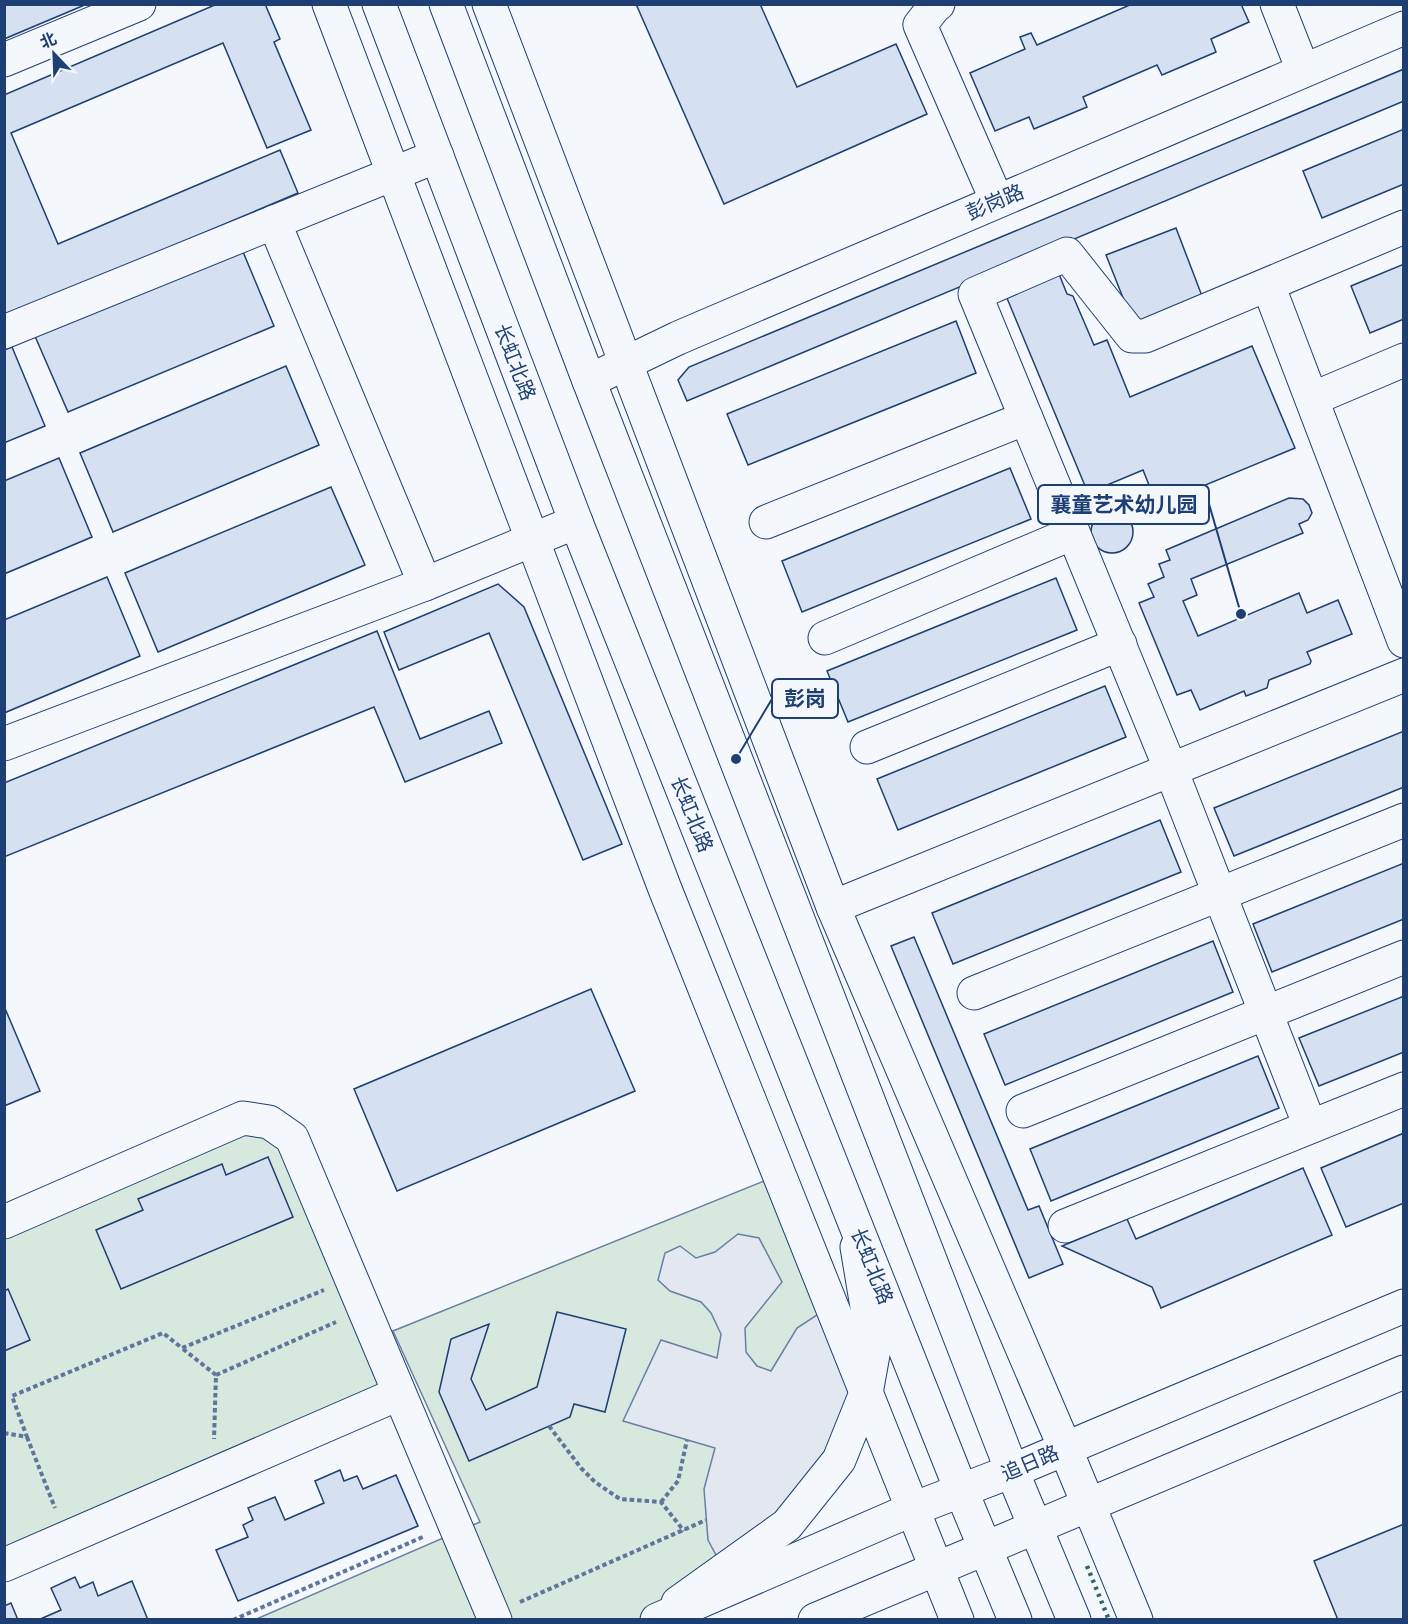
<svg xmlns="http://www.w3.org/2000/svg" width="1408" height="1624" font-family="Merriweather,'Noto Sans SC',serif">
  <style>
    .green { fill: #d7e8df; stroke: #687fa3; stroke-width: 1.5 }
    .parking { fill: #e3e8f0; stroke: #687fa3; stroke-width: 1.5 }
    .building { fill: #d5e0f0; stroke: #1d3f73; stroke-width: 1.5 }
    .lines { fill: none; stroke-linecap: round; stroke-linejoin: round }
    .minor-casing { stroke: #1d3f73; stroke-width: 35 }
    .major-casing { stroke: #1d3f73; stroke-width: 35 }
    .highway-casing { stroke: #1d3f73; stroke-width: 35 }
    .path { stroke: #5e769c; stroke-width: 4; stroke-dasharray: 4.5 3; stroke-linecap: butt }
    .minor { stroke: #f4f7fb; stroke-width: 33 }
    .major { stroke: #f4f7fb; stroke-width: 33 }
    .highway { stroke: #f4f7fb; stroke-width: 33 }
    .hedge { stroke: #2c6c60; stroke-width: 4.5; stroke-dasharray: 3 4.5; stroke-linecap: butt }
    .labels { text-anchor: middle; stroke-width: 4.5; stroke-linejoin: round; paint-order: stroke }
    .street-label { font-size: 20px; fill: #1d3f73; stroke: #f4f7fb }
    .leader { fill: none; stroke: #1d3f73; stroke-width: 2 }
    .callout-dot { fill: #1d3f73; stroke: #f4f7fb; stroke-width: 2 }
    .callout { fill: #f4f7fb; stroke: #1d3f73; stroke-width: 2 }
    .callout-label { font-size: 21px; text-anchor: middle; font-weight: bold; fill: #1d3f73 }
  </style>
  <rect width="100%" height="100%" fill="#f4f7fb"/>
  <!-- green -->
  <g class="green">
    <polygon points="269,1122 389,1398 5,1565 4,1222"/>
    <polygon points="779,1175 866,1393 839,1460 655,1619 254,1620 480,1522 393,1331"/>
  </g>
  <!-- parking -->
  <polygon class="parking" points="738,1234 759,1238 782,1282 745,1328 746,1352 757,1366 771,1371 797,1328 826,1309 866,1393 839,1460 724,1570 708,1540 704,1489 715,1448 623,1421 661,1340 717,1358 721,1334 711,1313 701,1302 670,1291 658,1280 665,1253 680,1246 696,1258 715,1252"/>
  <!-- building -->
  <g class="building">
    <polygon points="4,4 87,4 4,39"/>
    <polygon points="217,4 265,4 280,39 274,42 311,130 267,148 223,43 11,133 58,244 280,150 298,193 4,317 4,95"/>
    <polygon points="636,4 760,4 797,87 896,44 927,114 724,204"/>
    <polygon points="1132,4 1241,4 1249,22 1211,39 1216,52 1162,75 1157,65 1083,97 1087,107 1034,129 1029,117 995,131 970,73 1025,49 1020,37 1031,33 1037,45"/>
    <polygon points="1404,69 1404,101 687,401 678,380 689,367"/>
    <polygon points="1404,129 1404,184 1322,218 1303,171"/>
    <polygon points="1176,228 1202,296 1133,323 1106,255"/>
    <polygon points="241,247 274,326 68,412 34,334"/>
    <polygon points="1404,264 1404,319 1370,333 1351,286"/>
    <polygon points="1057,269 1067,294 1073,296 1094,345 1107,340 1130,397 1252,346 1295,448 1157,505 1143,470 1088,493 1004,291"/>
    <polygon points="956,321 976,373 748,465 727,414"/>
    <polygon points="12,347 45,426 4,443 4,350"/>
    <polygon points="286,366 319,445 113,532 80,453"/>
    <polygon points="59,458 92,537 4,574 4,481"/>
    <polygon points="1010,468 1031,519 802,612 782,561"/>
    <polygon points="331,487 365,565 158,652 125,573"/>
    <polygon points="1289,498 1303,499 1309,505 1312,513 1308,520 1299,524 1303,533 1191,579 1197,595 1183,601 1198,636 1299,593 1307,613 1338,600 1352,634 1307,652 1311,661 1310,664 1269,680 1267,688 1246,696 1244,691 1200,710 1191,690 1177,695 1139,603 1154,597 1148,584 1164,577 1159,564 1170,560 1166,550"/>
    <circle cx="1112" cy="532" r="21"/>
    <polygon points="107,577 140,656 4,713 4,620"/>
    <polygon points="1056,578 1077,630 848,722 827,671"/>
    <polygon points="498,584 524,607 622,844 583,860 489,633 399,670 384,632"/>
    <polygon points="377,631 420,739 489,711 502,743 405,782 374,707 4,857 4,783"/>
    <polygon points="1105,686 1126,737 898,830 877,779"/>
    <polygon points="1404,731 1404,787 1234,856 1214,808"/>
    <polygon points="1160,820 1181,872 953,964 932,913"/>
    <polygon points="1404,863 1404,919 1272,972 1253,924"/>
    <polygon points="914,937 1028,1210 1039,1206 1063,1264 1029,1278 891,946"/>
    <polygon points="1213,941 1233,992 1005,1085 984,1034"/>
    <polygon points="591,989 635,1091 397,1191 354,1089"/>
    <polygon points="1404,996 1404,1052 1319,1086 1299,1038"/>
    <polygon points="4,1006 40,1091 4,1106"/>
    <polygon points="1258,1056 1279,1108 1051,1201 1030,1149"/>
    <polygon points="1404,1133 1404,1203 1346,1227 1321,1168"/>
    <polygon points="268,1157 293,1217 121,1289 96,1230 143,1210 138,1199 222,1164 226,1175"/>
    <polygon points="1303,1168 1332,1235 1161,1308 1152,1287 1062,1246 1127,1219 1136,1239"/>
    <polygon points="8,1289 30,1340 4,1351 4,1291"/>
    <polygon points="557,1312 626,1329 605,1412 574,1404 570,1417 469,1461 439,1392 451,1339 489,1324 471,1379 486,1410 537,1387"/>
    <polygon points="340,1470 344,1481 357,1476 363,1489 396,1475 418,1526 238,1601 216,1550 248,1537 243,1525 253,1520 248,1508 275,1497 285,1520 324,1503 315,1481"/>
    <polygon points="1404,1524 1404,1620 1338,1620 1314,1561"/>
    <polygon points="75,1577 80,1588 93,1582 98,1596 132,1581 148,1620 38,1620 61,1610 51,1588"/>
    <polygon points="11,1603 18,1620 4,1620 4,1606"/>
  </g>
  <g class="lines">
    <defs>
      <g id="minor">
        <polyline points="329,4 665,889 957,1620"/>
        <polyline points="489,4 833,907 1065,1448 1136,1620"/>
        <polyline points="938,4 935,6 920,25 997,201"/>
        <polyline points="1277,4 1303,70"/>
        <polyline points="4,60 139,4"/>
        <polyline points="274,222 425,584"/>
        <polyline points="1268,285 1404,641"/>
        <polyline points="4,332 437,156"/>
        <polyline points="589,381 678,338 1404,28"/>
        <polyline points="1312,399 1404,360"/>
        <polyline points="766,522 1026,418"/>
        <polyline points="825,638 1073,533"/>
        <polyline points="4,744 425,584 576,522"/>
        <polyline points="867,747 1120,644"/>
        <polyline points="833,907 1404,675"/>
        <polyline points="974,993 1404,820"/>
        <polyline points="1023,1111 1404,957"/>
        <polyline points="1310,1126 1171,770 975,294 1067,254 1132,336 1145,336 1404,227"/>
        <polyline points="4,1222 243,1118 269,1122 292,1138 495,1620"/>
        <polyline points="1065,1226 1404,1089"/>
        <polyline points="4,1565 398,1394"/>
        <polyline points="678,1603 787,1525 839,1460 866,1393 874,1349 857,1247"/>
      </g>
      <g id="major">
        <polyline points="657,1620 913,1509 1012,1471 1404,1306"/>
        <polyline points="815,1620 1404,1372"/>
      </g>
      <g id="highway">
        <polyline points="379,4 576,522 961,1490 1015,1620"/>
        <polyline points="446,4 589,381 1012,1471 1074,1620"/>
      </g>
    </defs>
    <!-- minor casing -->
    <use href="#minor" class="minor-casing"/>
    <!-- major casing -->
    <use href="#major" class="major-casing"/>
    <!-- highway casing -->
    <use href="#highway" class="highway-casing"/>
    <!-- path -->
    <g class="path">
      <polyline points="183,1349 216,1375 214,1439"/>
      <polyline points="216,1375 336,1322"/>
      <polyline points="549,1426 581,1468 595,1482 620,1499 661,1502 684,1531"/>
      <polyline points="4,1433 27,1437 12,1396 163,1333 182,1348 324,1290"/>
      <polyline points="27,1437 55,1508"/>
      <polyline points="661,1502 678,1481 687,1440"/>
      <polyline points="520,1602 706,1520"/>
      <polyline points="233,1620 425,1536"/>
    </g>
    <!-- minor -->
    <use href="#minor" class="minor"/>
    <!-- major -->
    <use href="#major" class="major"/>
    <!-- highway -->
    <use href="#highway" class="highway"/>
    <!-- hedge -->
    <polyline class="hedge" points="1087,1566 1109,1620"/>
  </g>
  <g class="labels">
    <!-- street labels -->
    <g class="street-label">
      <text transform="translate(995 202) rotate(-23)" y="7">彭岗路</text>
      <text transform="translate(515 362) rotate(69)" y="7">长虹北路</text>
      <text transform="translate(692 814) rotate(68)" y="7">长虹北路</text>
      <text transform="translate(872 1266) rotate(68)" y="7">长虹北路</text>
      <text transform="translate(1030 1463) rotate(-23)" y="7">追日路</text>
    </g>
  </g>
  <!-- callouts -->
  <path class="leader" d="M1241 614L1209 504M736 759L772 699"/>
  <g class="callout-dot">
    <circle cx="1241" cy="614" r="6"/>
    <circle cx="736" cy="759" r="6"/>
  </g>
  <g class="callout">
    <rect x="1038" y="485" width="171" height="39" rx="6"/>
    <rect x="772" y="679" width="66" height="39" rx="6"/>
  </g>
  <g class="callout-label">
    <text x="1124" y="512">襄童艺术幼儿园</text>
    <text x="805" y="706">彭岗</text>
  </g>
  <!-- border -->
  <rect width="1408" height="1624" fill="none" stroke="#1d3f73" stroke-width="12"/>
  <!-- north arrow -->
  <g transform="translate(54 54) rotate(337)" stroke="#f4f7fb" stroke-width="4.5" paint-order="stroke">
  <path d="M0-4.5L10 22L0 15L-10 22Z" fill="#1d3f73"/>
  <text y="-9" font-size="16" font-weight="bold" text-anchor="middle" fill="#1d3f73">北</text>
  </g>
</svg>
